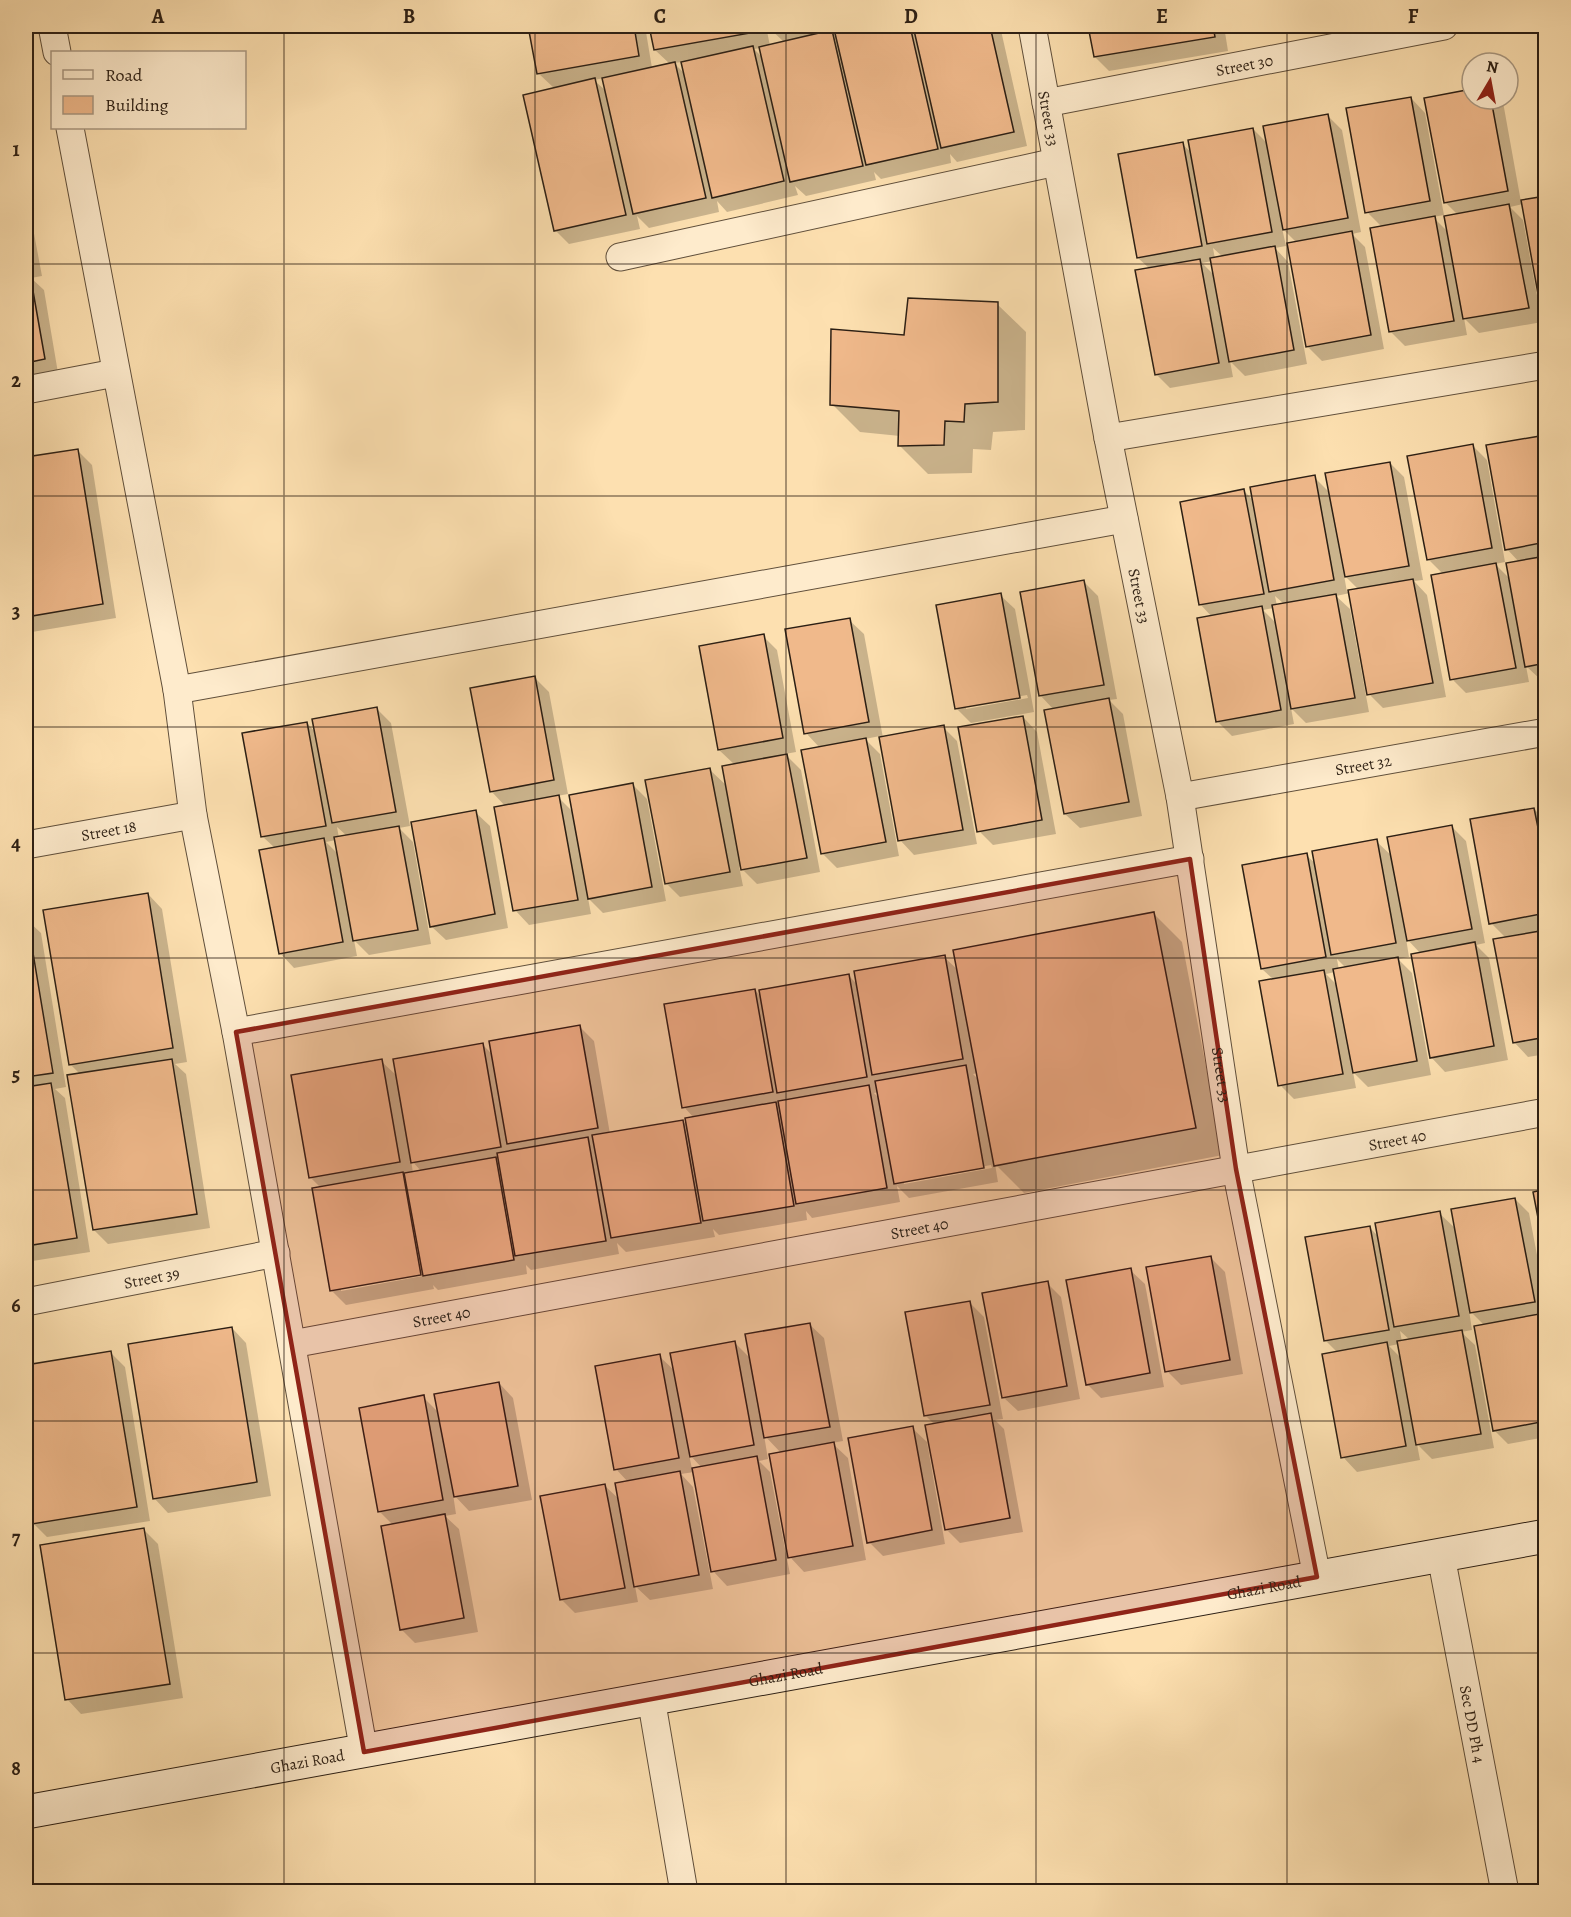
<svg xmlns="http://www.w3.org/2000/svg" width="1571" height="1917" font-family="Alegreya,serif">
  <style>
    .shadow { fill: #0003; fill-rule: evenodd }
    .building { fill: #f0b98b; stroke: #2c1f14; stroke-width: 1.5 }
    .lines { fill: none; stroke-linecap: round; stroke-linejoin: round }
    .minor-casing { stroke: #604f3b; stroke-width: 29 }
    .secondary-casing { stroke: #2c1f14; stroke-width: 35 }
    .minor { stroke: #feebcc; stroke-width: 27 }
    .secondary { stroke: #feebcc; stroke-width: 33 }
    .marked { fill: #8f2418; fill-opacity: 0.2; stroke: #8f2418; stroke-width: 4.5; stroke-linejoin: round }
    .grid { fill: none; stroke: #2c1f14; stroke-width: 1.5; stroke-opacity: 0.55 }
    .labels { text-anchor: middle; stroke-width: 5; stroke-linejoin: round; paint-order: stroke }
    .street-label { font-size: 16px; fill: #2c1f14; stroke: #feebcc }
    .neatline { fill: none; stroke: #2c1f14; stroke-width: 2 }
    .grid-label { font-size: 20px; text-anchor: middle; font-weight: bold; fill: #2c1f14 }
  </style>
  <rect width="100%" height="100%" fill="#fde0b0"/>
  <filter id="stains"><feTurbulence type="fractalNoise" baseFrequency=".00333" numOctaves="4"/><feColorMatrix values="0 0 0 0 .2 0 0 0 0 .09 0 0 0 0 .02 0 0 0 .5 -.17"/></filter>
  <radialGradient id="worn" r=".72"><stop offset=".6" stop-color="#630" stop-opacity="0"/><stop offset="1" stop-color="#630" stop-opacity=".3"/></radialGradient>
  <!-- shadow -->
  <g class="shadow">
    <path d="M530 26H645L652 68 670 64 655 50 651 26H766L770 46 784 42 767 26H1000L1027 146 957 162 950 154 951 163 881 179 874 172 876 180 806 196 795 186 798 195 727 212 717 201 719 212 649 228 637 216 640 229 569 244 555 230V89L538 73ZM761 48 763 58 754 49ZM682 62 685 74 674 63ZM604 78 607 92 594 80Z"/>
    <polygon points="1090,26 1224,26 1228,51 1109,71 1095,57"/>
    <polygon points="1411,98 1425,113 1444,215 1433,217 1449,233 1458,215 1445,202 1472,99 1499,99 1503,102 1521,202 1546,198 1546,308 1540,302 1523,204 1510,207 1523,220 1542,322 1479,333 1464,318 1467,335 1405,346 1390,331 1382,227 1367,212"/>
    <path d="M1328 116 1342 130 1361 232 1352 234 1365 247 1384 349 1322 361 1307 346 1297 243 1282 228 1286 246 1275 248 1288 262 1307 364 1245 376 1230 361 1233 377 1170 388 1156 374 1150 269 1138 258 1182 144 1192 153 1253 129 1269 145ZM1213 248 1223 257 1215 259ZM1212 261 1215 276 1202 263Z"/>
    <polygon points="26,191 42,276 31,278 44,290 58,373 26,379"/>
    <polygon points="997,304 1026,332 1025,430 993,432 991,450 973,449 972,473 928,474 899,445 900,436 860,432 832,404 906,336"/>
    <polygon points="1546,436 1546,680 1541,680 1526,666 1529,682 1466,693 1452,679 1444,575 1428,559 1472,445 1487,460 1505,562 1495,564 1511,580 1519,562 1507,549"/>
    <polygon points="77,450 92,465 116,618 26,633 26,459"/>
    <path d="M1390 463 1404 477 1423 580 1414 581 1427 595 1446 697 1383 708 1369 694 1350 593 1336 596 1350 609 1369 712 1306 723 1291 708 1294 724 1232 736 1217 721 1212 617 1200 604 1244 491 1254 501 1314 477 1330 493ZM1344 575 1359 590 1347 592ZM1275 596 1284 604 1277 606ZM1274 608 1276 623 1263 610Z"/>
    <polygon points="1084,582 1098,596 1117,699 1109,700 1123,714 1142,816 1080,828 1065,814 1054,710 1040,695"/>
    <path d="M1000 595 1015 609 1034 712 971 723 956 708ZM1027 695 1028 698 966 709V706Z"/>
    <polygon points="849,620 864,634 883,738 943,727 957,741 977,844 914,855 900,840 880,736 865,739 880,754 899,856 837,868 822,853 820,748 806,733"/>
    <polygon points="763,636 777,650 796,752 785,754 801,770 820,872 757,884 739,866 743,886 680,897 666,883 710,770 728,787 735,765 719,750"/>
    <polygon points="534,677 549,692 568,794 557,796 573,812 633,785 647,799 666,901 603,913 588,898 591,914 529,925 515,910 506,807 491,791"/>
    <path d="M377 709 391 723 410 826 399 828 413 842 431 944 369 955 354 940 357 956 294 968 280 953 275 848 263 837 307 723 316 733ZM337 827 347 836 339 838ZM336 840 338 854 326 842Z"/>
    <polygon points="1023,717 1037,732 1056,834 993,845 979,831"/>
    <polygon points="1534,809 1546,821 1546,1054 1528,1057 1514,1042 1506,938 1491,923"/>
    <polygon points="475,812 490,826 508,928 446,940 431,926"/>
    <path d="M1452 827 1466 841 1485 943 1476 945 1489 958 1508 1060 1445 1072 1431 1057 1421 954 1406 938 1409 957 1398 959 1412 973 1431 1075 1368 1087 1353 1072 1356 1088 1294 1099 1280 1085 1274 980 1262 969 1306 855 1316 864 1376 841 1393 857ZM1337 959 1346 968 1339 970ZM1335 972 1338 986 1326 974Z"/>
    <polygon points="148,894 162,909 187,1062 175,1064 186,1074 210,1228 108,1244 94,1230 80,1074 70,1064"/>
    <path d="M1154 914 1182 942 1223 1155 1024 1193 995 1164 998 1182 909 1198 897 1186 900 1202 812 1218 806 1211 807 1220 719 1235 713 1229 715 1237 626 1252 617 1243 619 1254 531 1270 526 1265 527 1274 438 1290 433 1285 434 1289 346 1305 331 1290 321 1188 311 1178 381 1061 397 1076 483 1045 493 1055 580 1027 594 1041 610 1134 683 1121 688 1127 694 1118 684 1107 755 990 761 997 849 976 858 985 944 957 959 971ZM978 1073 979 1080 973 1074ZM879 1092 880 1099 874 1093ZM411 1160 421 1171 413 1173ZM991 1165 992 1168 904 1184V1181ZM428 1272V1275L341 1291V1288Z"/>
    <polygon points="26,919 41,933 66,1087 55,1089 65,1098 90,1252 26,1262"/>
    <path d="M1515 1199 1529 1213 1546 1302V1316L1539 1317 1546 1323V1437L1508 1444 1494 1430 1485 1326 1469 1310 1472 1330 1461 1332 1475 1345 1494 1448 1432 1459 1417 1444 1420 1460 1357 1472 1343 1457 1338 1353 1326 1341 1369 1227 1379 1237 1439 1213 1456 1229ZM1400 1331 1410 1340 1402 1342ZM1399 1344 1402 1359 1389 1346Z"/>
    <polygon points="1210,1257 1225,1272 1243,1374 1181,1385 1167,1371"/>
    <polygon points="1130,1270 1145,1284 1164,1387 1101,1398 1087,1384"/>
    <polygon points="1047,1283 1061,1297 1080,1399 1018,1411 1003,1397"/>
    <polygon points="969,1302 984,1317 1003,1419 995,1420 1004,1429 1023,1532 960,1543 946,1529 935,1425 926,1416"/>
    <path d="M809 1324 824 1338 843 1441 832 1443 848 1458 866 1560 804 1572 790 1557 781 1453 764 1435 768 1459 759 1461 770 1472 790 1574 727 1586 713 1571 694 1472 681 1474 693 1487 713 1589 650 1600 635 1586 638 1602 575 1613 561 1599 605 1486 620 1500 628 1482 616 1469 659 1356 675 1371 735 1343 751 1359ZM689 1454 702 1468 692 1469Z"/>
    <polygon points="232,1328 246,1343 271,1496 168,1513 154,1498"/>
    <polygon points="111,1353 125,1367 150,1521 47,1537 30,1520 33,1538 26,1539 26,1367"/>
    <polygon points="499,1383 513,1398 532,1500 469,1511 453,1494 456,1514 445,1516 459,1529 478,1632 415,1643 401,1629 393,1525 379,1511 423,1397 439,1413"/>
    <polygon points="912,1428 927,1442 945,1544 883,1556 869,1542"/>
    <polygon points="144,1530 158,1544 183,1698 81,1714 67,1699"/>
  </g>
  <!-- building -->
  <g class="building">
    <polygon points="528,26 634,26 639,56 537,74"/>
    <polygon points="649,26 755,26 756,32 654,50"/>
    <polygon points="851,26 910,26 938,149 866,165 834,29"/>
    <polygon points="913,26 990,26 1014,132 941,148"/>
    <polygon points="1088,26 1213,26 1215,37 1094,57"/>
    <polygon points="832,30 863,166 790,182 759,47"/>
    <polygon points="753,46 784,181 712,198 681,62"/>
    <polygon points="675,62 706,198 633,214 602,78"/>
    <polygon points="595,78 626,215 554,231 523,95"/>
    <polygon points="1472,89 1472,99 1491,99 1508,191 1444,203 1424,98"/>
    <polygon points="1411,97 1430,201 1365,213 1346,108"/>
    <polygon points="1328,114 1348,218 1283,230 1263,126"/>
    <polygon points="1253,128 1272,232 1207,244 1188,140"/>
    <polygon points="1183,142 1202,246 1137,258 1118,154"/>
    <polygon points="1546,196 1546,304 1540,305 1521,200"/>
    <polygon points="1509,204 1529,308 1463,319 1444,216"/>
    <polygon points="1435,216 1454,321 1389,332 1370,228"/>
    <polygon points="1352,231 1371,335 1306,347 1287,243"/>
    <polygon points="1275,246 1294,350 1229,362 1210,258"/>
    <polygon points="1200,259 1219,363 1155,375 1135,270"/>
    <polygon points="30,274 45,359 26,363 26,275"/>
    <polygon points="908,298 998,302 998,402 965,404 964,422 945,421 944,445 898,446 899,411 830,405 831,329 904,335"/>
    <polygon points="1546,435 1546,542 1505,550 1486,445"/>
    <polygon points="1473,444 1492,548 1427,560 1407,456"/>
    <polygon points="78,449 103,604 26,617 26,457"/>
    <polygon points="1390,462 1409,566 1345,577 1325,473"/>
    <polygon points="1315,475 1334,580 1269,592 1250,487"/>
    <polygon points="1244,489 1264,594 1199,605 1180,502"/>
    <polygon points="1546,556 1546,663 1525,667 1506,563"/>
    <polygon points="1496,563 1516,668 1450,680 1431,575"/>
    <polygon points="1413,579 1433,683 1367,695 1348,590"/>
    <polygon points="1084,580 1104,685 1039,696 1020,592"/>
    <polygon points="1001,593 1020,698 955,709 936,605"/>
    <polygon points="1336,594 1355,698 1291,709 1272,605"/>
    <polygon points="1262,606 1281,710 1216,722 1197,618"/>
    <polygon points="850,618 869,722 804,734 785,629"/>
    <polygon points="764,634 783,738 718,750 699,646"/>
    <polygon points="535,676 554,780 490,792 470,688"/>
    <polygon points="1109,698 1129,802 1064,814 1044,710"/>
    <polygon points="377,707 396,812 332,823 312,719"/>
    <polygon points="1023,716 1042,820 977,832 958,727"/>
    <polygon points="307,722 326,826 261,837 242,733"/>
    <polygon points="944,725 963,830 898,841 879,737"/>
    <polygon points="866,738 886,842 821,854 801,750"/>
    <polygon points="787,754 807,858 741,870 722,766"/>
    <polygon points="710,768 730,872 665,884 645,780"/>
    <polygon points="633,783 652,887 588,899 569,795"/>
    <polygon points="559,795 578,900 513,911 494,807"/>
    <polygon points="1534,808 1546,867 1546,913 1489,924 1470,819"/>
    <polygon points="476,810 495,914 430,927 411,822"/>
    <polygon points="1452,825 1472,929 1407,941 1387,837"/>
    <polygon points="399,826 418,930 353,941 334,837"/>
    <polygon points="324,838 343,942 279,954 259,850"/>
    <polygon points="1377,839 1396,943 1331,955 1312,851"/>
    <polygon points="1307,853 1326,957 1261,969 1242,865"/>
    <polygon points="148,893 173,1048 69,1065 43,910"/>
    <polygon points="1154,912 1196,1128 994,1166 953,950"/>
    <polygon points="27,917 53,1073 26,1077 26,918"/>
    <polygon points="1546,930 1546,1037 1513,1043 1493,939"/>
    <polygon points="1475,942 1494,1046 1430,1058 1411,954"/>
    <polygon points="945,955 963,1059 872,1075 854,971"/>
    <polygon points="1398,957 1417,1061 1353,1073 1333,969"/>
    <polygon points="1324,970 1343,1074 1278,1086 1259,981"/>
    <polygon points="849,974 867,1077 777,1093 759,990"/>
    <polygon points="755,989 773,1092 682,1108 664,1004"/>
    <polygon points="580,1025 598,1128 507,1144 489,1041"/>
    <polygon points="483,1043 501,1147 411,1163 393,1059"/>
    <polygon points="172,1059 197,1214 93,1230 67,1075"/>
    <polygon points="382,1059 400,1162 309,1178 291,1075"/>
    <polygon points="966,1065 984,1168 894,1184 875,1081"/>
    <polygon points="51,1083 77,1238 26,1246 26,1087"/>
    <polygon points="869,1085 887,1188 796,1204 778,1101"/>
    <polygon points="776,1102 794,1206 703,1221 685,1118"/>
    <polygon points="683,1120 701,1223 611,1238 592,1135"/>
    <polygon points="588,1137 606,1241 515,1256 497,1153"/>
    <polygon points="496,1157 514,1260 423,1276 404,1173"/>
    <polygon points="403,1172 421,1275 330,1291 312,1188"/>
    <polygon points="1546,1189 1546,1259 1533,1192"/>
    <polygon points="1515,1198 1535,1302 1470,1313 1451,1209"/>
    <polygon points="1440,1211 1459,1316 1394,1327 1375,1223"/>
    <polygon points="1370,1226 1389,1330 1324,1341 1305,1237"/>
    <polygon points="1211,1256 1230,1360 1165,1372 1146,1267"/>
    <polygon points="1131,1268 1150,1373 1086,1385 1066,1280"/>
    <polygon points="1048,1281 1067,1386 1002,1398 982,1293"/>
    <polygon points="970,1301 990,1405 924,1416 905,1312"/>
    <polygon points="1539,1314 1546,1352 1546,1421 1493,1431 1474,1326"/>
    <polygon points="810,1323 830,1427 764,1438 745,1334"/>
    <polygon points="232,1327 257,1482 153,1499 128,1344"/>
    <polygon points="1462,1330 1481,1434 1416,1445 1397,1341"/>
    <polygon points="735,1341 754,1445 690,1457 670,1353"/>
    <polygon points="1387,1342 1406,1446 1341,1458 1322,1354"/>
    <polygon points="111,1351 137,1507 32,1524 26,1485 26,1365"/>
    <polygon points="660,1354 679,1458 614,1470 595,1366"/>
    <polygon points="499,1382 518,1486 454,1497 434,1394"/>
    <polygon points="424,1395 443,1500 378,1512 359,1408"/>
    <polygon points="991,1413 1010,1518 945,1530 925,1425"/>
    <polygon points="913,1426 932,1530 867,1543 848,1438"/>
    <polygon points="834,1442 853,1546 788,1558 769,1454"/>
    <polygon points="757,1456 776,1560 711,1572 692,1468"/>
    <polygon points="680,1471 699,1575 634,1587 615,1483"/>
    <polygon points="605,1484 625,1588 560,1600 540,1496"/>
    <polygon points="445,1514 464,1618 400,1630 381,1526"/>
    <polygon points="144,1528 170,1684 65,1700 40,1545"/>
  </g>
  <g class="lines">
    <defs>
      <g id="minor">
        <polyline points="52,26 57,52"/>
        <path id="s1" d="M1032 26 1108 438 1180 797 1236 1169 1317 1577"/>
        <path id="s2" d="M1046 103 1444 26"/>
        <polyline points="70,128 177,690 193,815 236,1032 364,1752"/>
        <polyline points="620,257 1056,162"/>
        <polyline points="26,390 115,373"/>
        <polyline points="1108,438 1546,365"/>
        <polyline points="177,690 1124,519"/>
        <path id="s3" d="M1180 797 1546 732"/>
        <path id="s4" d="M26 845 193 815"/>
        <polyline points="236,1032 1190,859"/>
        <path id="s5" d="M26 1302 276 1253"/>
        <path id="s6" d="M292 1344 1546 1112"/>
        <path id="s7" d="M1441 1556 1505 1892"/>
        <polyline points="651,1698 684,1892"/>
      </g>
      <g id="secondary">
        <path id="s8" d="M26 1812 1546 1536"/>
      </g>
    </defs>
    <!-- minor casing -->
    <use href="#minor" class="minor-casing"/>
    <!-- secondary casing -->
    <use href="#secondary" class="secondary-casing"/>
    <!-- minor -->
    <use href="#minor" class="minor"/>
    <!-- secondary -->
    <use href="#secondary" class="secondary"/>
  </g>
  <!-- marked area -->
  <path class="marked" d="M1190 859 1236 1169 1317 1577 364 1752 236 1032Z"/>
  <!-- grid -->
  <path class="grid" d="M284 26V1892M535 26V1892M786 26V1892M1036 26V1892M1287 26V1892M26 264H1546M26 496H1546M26 727H1546M26 958H1546M26 1190H1546M26 1421H1546M26 1653H1546"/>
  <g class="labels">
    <!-- street labels -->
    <g class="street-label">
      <text dy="6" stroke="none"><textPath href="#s2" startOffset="202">Street 30</textPath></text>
      <text dy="6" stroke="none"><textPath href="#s1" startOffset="94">Street 33</textPath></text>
      <text dy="6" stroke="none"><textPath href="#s1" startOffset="580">Street 33</textPath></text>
      <text dy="6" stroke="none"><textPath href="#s3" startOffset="186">Street 32</textPath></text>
      <text dy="6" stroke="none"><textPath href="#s4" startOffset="84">Street 18</textPath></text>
      <text dy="6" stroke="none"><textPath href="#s1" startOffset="1066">Street 33</textPath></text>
      <text dy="6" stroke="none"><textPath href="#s6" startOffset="1124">Street 40</textPath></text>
      <text dy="6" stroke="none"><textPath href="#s6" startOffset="638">Street 40</textPath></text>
      <text dy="6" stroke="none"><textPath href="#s5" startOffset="128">Street 39</textPath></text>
      <text dy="6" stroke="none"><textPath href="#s6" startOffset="152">Street 40</textPath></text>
      <text dy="6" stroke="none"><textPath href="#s8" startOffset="1258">Ghazi Road</textPath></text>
      <text dy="6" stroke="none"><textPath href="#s8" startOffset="772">Ghazi Road</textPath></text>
      <text dy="6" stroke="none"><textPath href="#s7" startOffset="171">Sec DD Ph 4</textPath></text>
      <text dy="6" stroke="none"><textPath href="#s8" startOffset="286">Ghazi Road</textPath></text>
    </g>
  </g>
  <!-- margin -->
  <rect width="1571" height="1917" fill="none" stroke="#fde0b0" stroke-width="66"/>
  <!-- legend -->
  <rect x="51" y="51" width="195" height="78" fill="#feebcc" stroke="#aa9982" stroke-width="1.5"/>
  <rect x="63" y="70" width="30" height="9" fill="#feebcc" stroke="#aa9982" stroke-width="1.5"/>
  <text x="105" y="81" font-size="18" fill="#2c1f14">Road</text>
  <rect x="63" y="96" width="30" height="18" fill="#f0b98b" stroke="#aa9982" stroke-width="1.5"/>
  <text x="105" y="111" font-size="18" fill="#2c1f14">Building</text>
  <!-- north arrow -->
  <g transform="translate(1490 81) rotate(10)"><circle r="28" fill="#feebcc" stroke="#aa9982" stroke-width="1.5"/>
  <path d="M0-4.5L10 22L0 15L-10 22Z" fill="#8f2418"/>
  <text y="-9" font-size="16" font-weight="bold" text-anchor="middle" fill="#2c1f14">N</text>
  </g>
  <rect x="33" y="33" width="1505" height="1851" class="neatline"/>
  <g class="grid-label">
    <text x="158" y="23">A</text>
    <text x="409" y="23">B</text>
    <text x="660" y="23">C</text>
    <text x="911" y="23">D</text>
    <text x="1162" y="23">E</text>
    <text x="1413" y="23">F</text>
    <text x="16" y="156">1</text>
    <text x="16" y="387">2</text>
    <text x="16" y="618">3</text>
    <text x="16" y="850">4</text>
    <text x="16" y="1081">5</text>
    <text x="16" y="1312">6</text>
    <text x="16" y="1544">7</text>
    <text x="16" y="1775">8</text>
  </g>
  <rect width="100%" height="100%" filter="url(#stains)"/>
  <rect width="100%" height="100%" fill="url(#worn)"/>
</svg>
